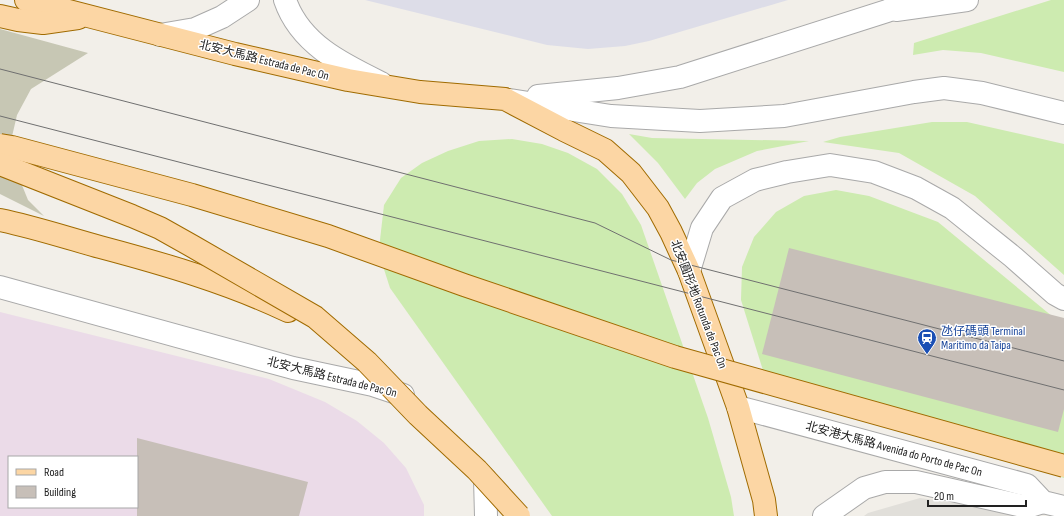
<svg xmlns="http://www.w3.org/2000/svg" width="1064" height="516" font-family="'Sofia Sans Condensed','Noto Sans SC',sans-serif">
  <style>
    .industrial { fill: #ebdbe8; fill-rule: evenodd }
    .airport { fill: #e1dfda }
    .construction { fill: #c7c7b4 }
    .grass { fill: #cdebb0 }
    .plaza { fill: #dddde8 }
    .building { fill: #c7bfb8 }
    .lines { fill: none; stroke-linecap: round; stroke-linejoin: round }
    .minor-casing { stroke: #a9a9a9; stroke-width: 24 }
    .major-casing { stroke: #a06b00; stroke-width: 24 }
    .minor { stroke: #fff; stroke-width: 22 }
    .major { stroke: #fcd6a4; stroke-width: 22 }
    .tram { stroke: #707070; stroke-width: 1 }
    .major-bridge-casing { stroke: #a06b00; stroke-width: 24; stroke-linecap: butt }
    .major-bridge { stroke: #fcd6a4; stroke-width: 22 }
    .labels { text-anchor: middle; stroke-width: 3; stroke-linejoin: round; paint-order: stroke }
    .street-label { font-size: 12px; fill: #222; stroke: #fff }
    .transit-label { font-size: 12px; fill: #164399; stroke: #fff; text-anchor: start }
  </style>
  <rect width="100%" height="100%" fill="#f2efe9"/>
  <!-- industrial -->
  <path class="industrial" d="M0 312 269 379 325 402 357 421 384 443 406 468 424 505V516H0ZM9 457H137V507H9Z"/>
  <!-- airport -->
  <polygon class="airport" points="920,498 978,506 1018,516 864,516 868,513"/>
  <!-- construction -->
  <polygon class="construction" points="0,29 88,53 31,89 17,115 10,145 15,168 28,200 44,216 0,194"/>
  <!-- grass -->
  <g class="grass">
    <polygon points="1051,0 1064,0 1064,72 981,53 943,50 913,55 914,43"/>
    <polygon points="932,122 967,122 1064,144 1064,275 975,196 899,153 823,142 840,137"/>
    <polygon points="629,134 652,138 809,141 757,151 715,169 697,183 685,199 658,163"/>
    <polygon points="512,139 542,144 568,153 597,169 622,194 641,225 708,418 731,497 734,516 552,516 390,288 381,260 380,240 384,205 401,178 422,163 448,151 479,141"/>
    <polygon points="836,190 869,196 938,222 1064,326 1064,478 767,383 741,300 742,267 754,237 776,212 804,196"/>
  </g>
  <!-- plaza -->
  <polygon class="plaza" points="365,0 788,0 649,41 625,46 588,49 547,45"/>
  <!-- building -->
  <g class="building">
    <polygon points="789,248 1064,318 1064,409 1058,432 762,354"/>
    <polygon points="137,438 308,482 299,516 137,516"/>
  </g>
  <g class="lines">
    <defs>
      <g id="minor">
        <path d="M285 0C300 44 342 64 381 83"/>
        <polyline points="896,10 967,0"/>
        <polyline points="160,35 195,29 222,17 248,0"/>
        <polyline points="538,96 618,88 680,77 887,11 911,0"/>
        <polyline points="510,100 611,116 700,121 784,116 914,92 944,88 982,93 1064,113"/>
        <polyline points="689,271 702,228 722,198 755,180 787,172 830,165 874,172 916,188 952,208 1013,257 1055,294 1064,299"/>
        <polyline points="0,287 293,368 373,385 403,395"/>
        <polyline points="738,407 1027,485 1043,502 1064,507"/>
        <polyline points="485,479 486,516"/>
        <polyline points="824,516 864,488 885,482 916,482 1027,507 1043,502"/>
      </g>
      <g id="major">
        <polyline points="26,0 235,54 348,80 420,92 505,99 564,130 605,150 631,173 658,208 671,232 689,271 738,407 764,500 766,516"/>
        <polyline points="0,16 18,20 43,23 78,18"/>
        <path d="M0 220C34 227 67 238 100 247 164 264 229 283 288 311"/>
      </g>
    </defs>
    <!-- minor casing -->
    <use href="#minor" class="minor-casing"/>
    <!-- major casing -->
    <use href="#major" class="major-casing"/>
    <!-- minor -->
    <use href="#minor" class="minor"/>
    <!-- major -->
    <use href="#major" class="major"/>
    <!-- tram -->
    <g class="tram">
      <polyline points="0,69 595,223 671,260 1064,361"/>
      <polyline points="0,116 1064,390"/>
    </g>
    <defs>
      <g id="major-bridge">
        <polyline points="0,145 12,147 192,195 328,236 464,285 675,357 1064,466"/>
        <polyline points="0,164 132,216 160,228 192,246 315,317 367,362 418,415 477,470 519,516"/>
      </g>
    </defs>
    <!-- major-bridge casing -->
    <use href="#major-bridge" class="major-bridge-casing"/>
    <!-- major-bridge -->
    <use href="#major-bridge" class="major-bridge"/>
  </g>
  <!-- icons -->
  <defs>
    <symbol id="station-pin" viewBox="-11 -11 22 30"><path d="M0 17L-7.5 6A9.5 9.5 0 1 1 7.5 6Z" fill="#1a4fb4" stroke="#fff"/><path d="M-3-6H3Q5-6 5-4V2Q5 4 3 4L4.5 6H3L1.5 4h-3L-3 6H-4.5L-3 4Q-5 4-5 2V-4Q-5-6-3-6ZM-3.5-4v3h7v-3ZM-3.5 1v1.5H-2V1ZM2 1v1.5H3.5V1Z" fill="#fff"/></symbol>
  </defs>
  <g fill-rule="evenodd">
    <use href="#station-pin" x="916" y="327" width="22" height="30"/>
  </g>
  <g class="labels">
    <!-- street labels -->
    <g class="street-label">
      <text transform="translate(264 60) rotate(14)" y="4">北安大馬路 Estrada de Pac On</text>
      <text transform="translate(699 304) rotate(69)" y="4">北安圓形地 Rotunda de Pac On</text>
      <text transform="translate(332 377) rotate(14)" y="4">北安大馬路 Estrada de Pac On</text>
      <text transform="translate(894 449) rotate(15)" y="4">北安港大馬路 Avenida do Porto de Pac On</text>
    </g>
    <!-- transit labels -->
    <g class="transit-label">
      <text x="941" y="335">氹仔碼頭 Terminal<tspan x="941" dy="14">Marítimo da Taipa</tspan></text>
    </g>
  </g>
  <!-- legend -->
  <rect x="8" y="456" width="130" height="52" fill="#ffffff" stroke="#a7a7a7"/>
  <rect x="16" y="469" width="20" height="6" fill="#fcd6a4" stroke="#a7a7a7"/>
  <text x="44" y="476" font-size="12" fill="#222222">Road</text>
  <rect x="16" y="486" width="20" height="12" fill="#c7bfb8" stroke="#a7a7a7"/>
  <text x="44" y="496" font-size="12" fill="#222222">Building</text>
  <!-- scale -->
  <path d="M928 500v6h98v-6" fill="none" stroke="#222222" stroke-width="2"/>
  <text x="934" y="500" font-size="12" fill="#222222" stroke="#ffffff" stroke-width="3" paint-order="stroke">20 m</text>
</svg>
